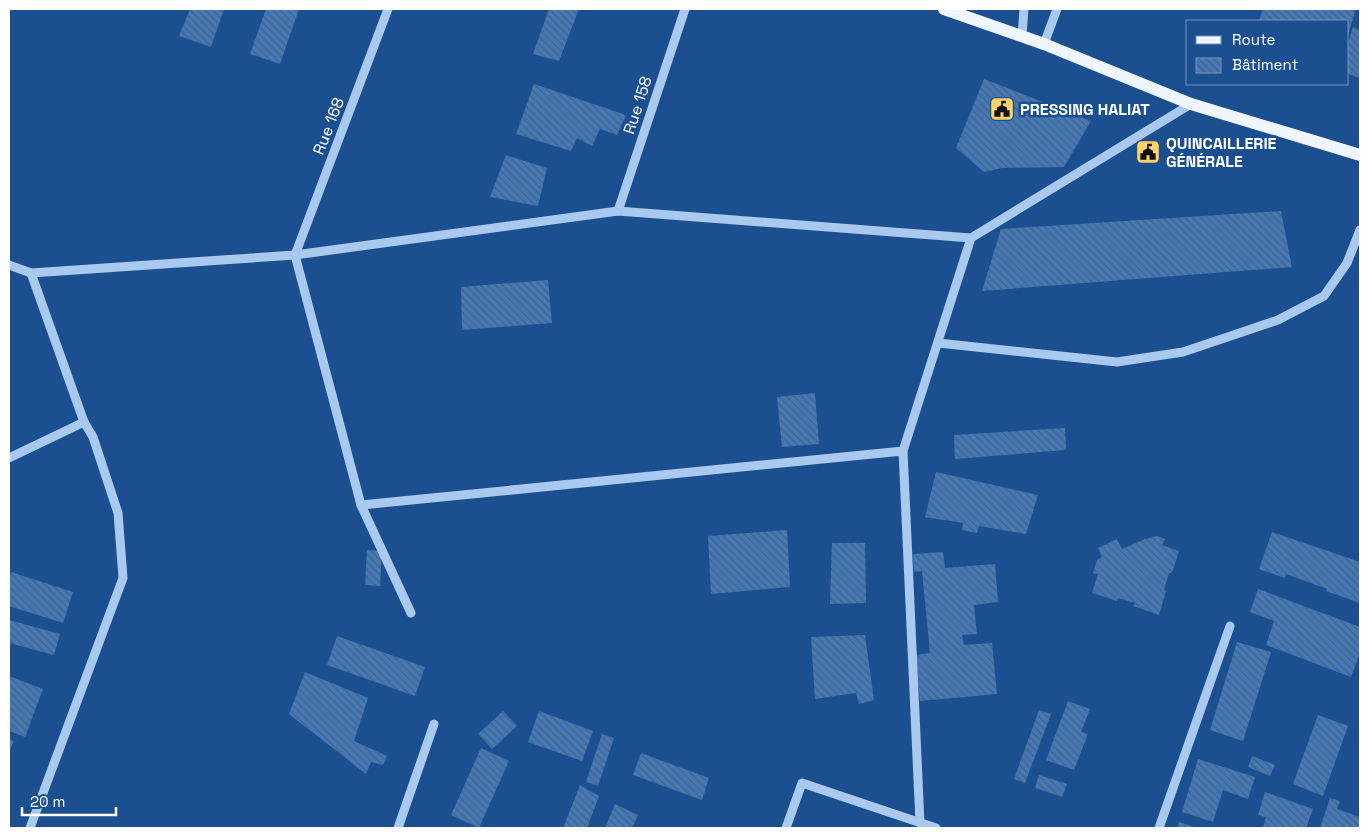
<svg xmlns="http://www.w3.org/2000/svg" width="1369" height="837" font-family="'Space Grotesk',sans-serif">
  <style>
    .building { fill: url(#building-back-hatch) }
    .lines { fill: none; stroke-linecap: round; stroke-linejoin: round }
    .minor { stroke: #a9c9ee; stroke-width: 9 }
    .major { stroke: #f0f6ff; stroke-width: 12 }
    .labels { text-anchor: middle; stroke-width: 5; stroke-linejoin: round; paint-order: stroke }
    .street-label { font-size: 16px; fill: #fff; stroke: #1b4f8f }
    .poi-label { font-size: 16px; font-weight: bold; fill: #fff; stroke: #1b4f8f; text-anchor: start }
  </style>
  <defs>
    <pattern id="building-back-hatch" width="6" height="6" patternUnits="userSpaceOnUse" patternTransform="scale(1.25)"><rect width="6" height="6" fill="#4478b7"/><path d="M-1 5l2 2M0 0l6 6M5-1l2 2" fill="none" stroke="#486282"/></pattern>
  </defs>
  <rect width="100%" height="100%" fill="#1b4f8f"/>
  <!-- building -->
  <g class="building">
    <polygon points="190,9 224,9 211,47 179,36"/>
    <polygon points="266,9 299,9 280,64 250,54"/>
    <polygon points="549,9 579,9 559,61 533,54"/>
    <polygon points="1263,9 1356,9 1348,35 1348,21 1259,21"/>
    <polygon points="1353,27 1360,30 1360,78 1348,74 1348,43"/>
    <polygon points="984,79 1091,121 1064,167 1002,168 984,172 956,148"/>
    <polygon points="534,84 626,115 617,135 600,129 592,146 577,138 571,151 516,134"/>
    <polygon points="506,155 547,168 538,206 490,197"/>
    <polygon points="1281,211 1292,267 982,291 1001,229"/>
    <polygon points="548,280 552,323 462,330 461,287"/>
    <polygon points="815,393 819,444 782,447 777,397"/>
    <polygon points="1065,428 1066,450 955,459 954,435"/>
    <polygon points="936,472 1038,495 1026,534 979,526 977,533 962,530 963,523 925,517"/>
    <polygon points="787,530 790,587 711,594 708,536"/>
    <polygon points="1272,532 1360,562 1360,603 1326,591 1327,589 1286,574 1285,578 1259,569"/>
    <polygon points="1157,536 1165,539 1162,545 1179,551 1172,573 1169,573 1164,590 1166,591 1159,615 1133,606 1135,603 1118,598 1117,601 1092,593 1098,574 1093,573 1097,560 1102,557 1098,548 1117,539 1122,549 1145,539"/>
    <polygon points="832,543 865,543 866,603 830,604"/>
    <polygon points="367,550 382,551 380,586 365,585"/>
    <polygon points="943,552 945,568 995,564 998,602 974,605 977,634 962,635 964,645 992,643 997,694 920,701 916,655 930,653 922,571 914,572 913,554"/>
    <polygon points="11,572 73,592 63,623 9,606 9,579"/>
    <polygon points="1258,589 1360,627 1360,653 1351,677 1266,645 1274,621 1250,612"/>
    <polygon points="9,620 60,634 54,655 9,643"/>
    <polygon points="865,635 874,700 859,704 856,693 815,699 811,637"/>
    <polygon points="337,636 425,667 415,696 327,665"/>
    <polygon points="1237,642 1271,652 1243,741 1210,730"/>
    <polygon points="305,672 368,698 354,741 387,756 383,765 371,762 366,774 289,714"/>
    <polygon points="9,676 43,689 25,737 9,731"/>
    <polygon points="1068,701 1090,709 1081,732 1088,734 1074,770 1046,760"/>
    <polygon points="1039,710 1051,714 1025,783 1014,779"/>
    <polygon points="503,711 517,726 492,749 478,734"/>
    <polygon points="539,711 593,731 582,761 528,742"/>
    <polygon points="1318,715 1348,726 1323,796 1293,784"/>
    <polygon points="602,734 614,738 598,786 586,782"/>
    <polygon points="9,739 14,741 9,752"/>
    <polygon points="481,748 509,761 479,828 451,815"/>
    <polygon points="641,753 709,778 702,800 633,775"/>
    <polygon points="1252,756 1275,765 1270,776 1248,767"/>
    <polygon points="1198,759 1255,777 1248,799 1223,790 1213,822 1182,812"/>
    <polygon points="1039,775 1067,784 1062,797 1035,788"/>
    <polygon points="580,785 599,796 587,828 563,828"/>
    <polygon points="1265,792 1313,809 1306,828 1263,828 1266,817 1258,815"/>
    <polygon points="1330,798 1340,801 1337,809 1360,817 1360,828 1320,828"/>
    <polygon points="615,804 638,815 632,828 605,828"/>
    <polygon points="1179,822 1197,828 1177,828"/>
  </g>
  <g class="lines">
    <!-- minor -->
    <g class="minor">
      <polyline points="388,9 295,255 361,505 411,613"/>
      <polyline points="1022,36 1024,9"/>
      <polyline points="1044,44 1057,9"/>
      <polyline points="618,211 685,9"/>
      <polyline points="9,265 31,273 295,255 618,211 971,238"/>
      <polyline points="938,343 1117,362 1183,352 1278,320 1324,296 1347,263 1360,230"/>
      <polyline points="903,451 920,823"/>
      <polyline points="9,458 84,422"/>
      <polyline points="361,505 903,451 971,238 1191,104"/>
      <polyline points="30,828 123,578 118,513 93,437 84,422 31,273"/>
      <polyline points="398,828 434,724"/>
      <polyline points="786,828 802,783 936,828"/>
      <polyline points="1159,828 1230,626"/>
    </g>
    <!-- major -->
    <polyline class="major" points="944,9 1044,44 1191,104 1360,155"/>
  </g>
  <!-- icons -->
  <defs>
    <symbol id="civic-square" viewBox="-11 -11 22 22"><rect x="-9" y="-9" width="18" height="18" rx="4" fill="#ffd166" stroke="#1b4f8f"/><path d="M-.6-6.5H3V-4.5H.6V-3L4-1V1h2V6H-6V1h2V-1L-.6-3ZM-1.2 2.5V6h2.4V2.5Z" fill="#111"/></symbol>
  </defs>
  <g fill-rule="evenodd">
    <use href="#civic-square" x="988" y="95" width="28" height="28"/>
    <use href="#civic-square" x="1134" y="138" width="28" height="28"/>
  </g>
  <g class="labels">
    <!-- street labels -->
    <g class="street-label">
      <text transform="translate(637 105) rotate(-72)" y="6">Rue 158</text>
      <text transform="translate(328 126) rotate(-69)" y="6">Rue 168</text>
    </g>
    <!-- poi labels -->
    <g class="poi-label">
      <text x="1020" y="115">PRESSING HALIAT</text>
      <text x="1166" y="149">QUINCAILLERIE<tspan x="1166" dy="18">GÉNÉRALE</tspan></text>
    </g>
  </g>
  <!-- border -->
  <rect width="1369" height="837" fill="none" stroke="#ffffff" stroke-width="20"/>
  <!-- legend -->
  <rect x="1186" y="20" width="162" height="65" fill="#1b4f8f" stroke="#7695bc"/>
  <rect x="1196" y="36" width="25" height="8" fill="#f0f6ff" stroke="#7695bc"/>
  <text x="1232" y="45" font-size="15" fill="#ffffff">Route</text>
  <rect x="1196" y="58" width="25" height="15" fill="url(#building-back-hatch)" stroke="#7695bc"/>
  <text x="1232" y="70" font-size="15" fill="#ffffff">Bâtiment</text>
  <!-- scale -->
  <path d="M22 807v8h94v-8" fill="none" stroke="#ffffff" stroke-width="2.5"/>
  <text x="30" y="807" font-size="15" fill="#ffffff" stroke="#1b4f8f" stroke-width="4" paint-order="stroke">20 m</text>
</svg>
